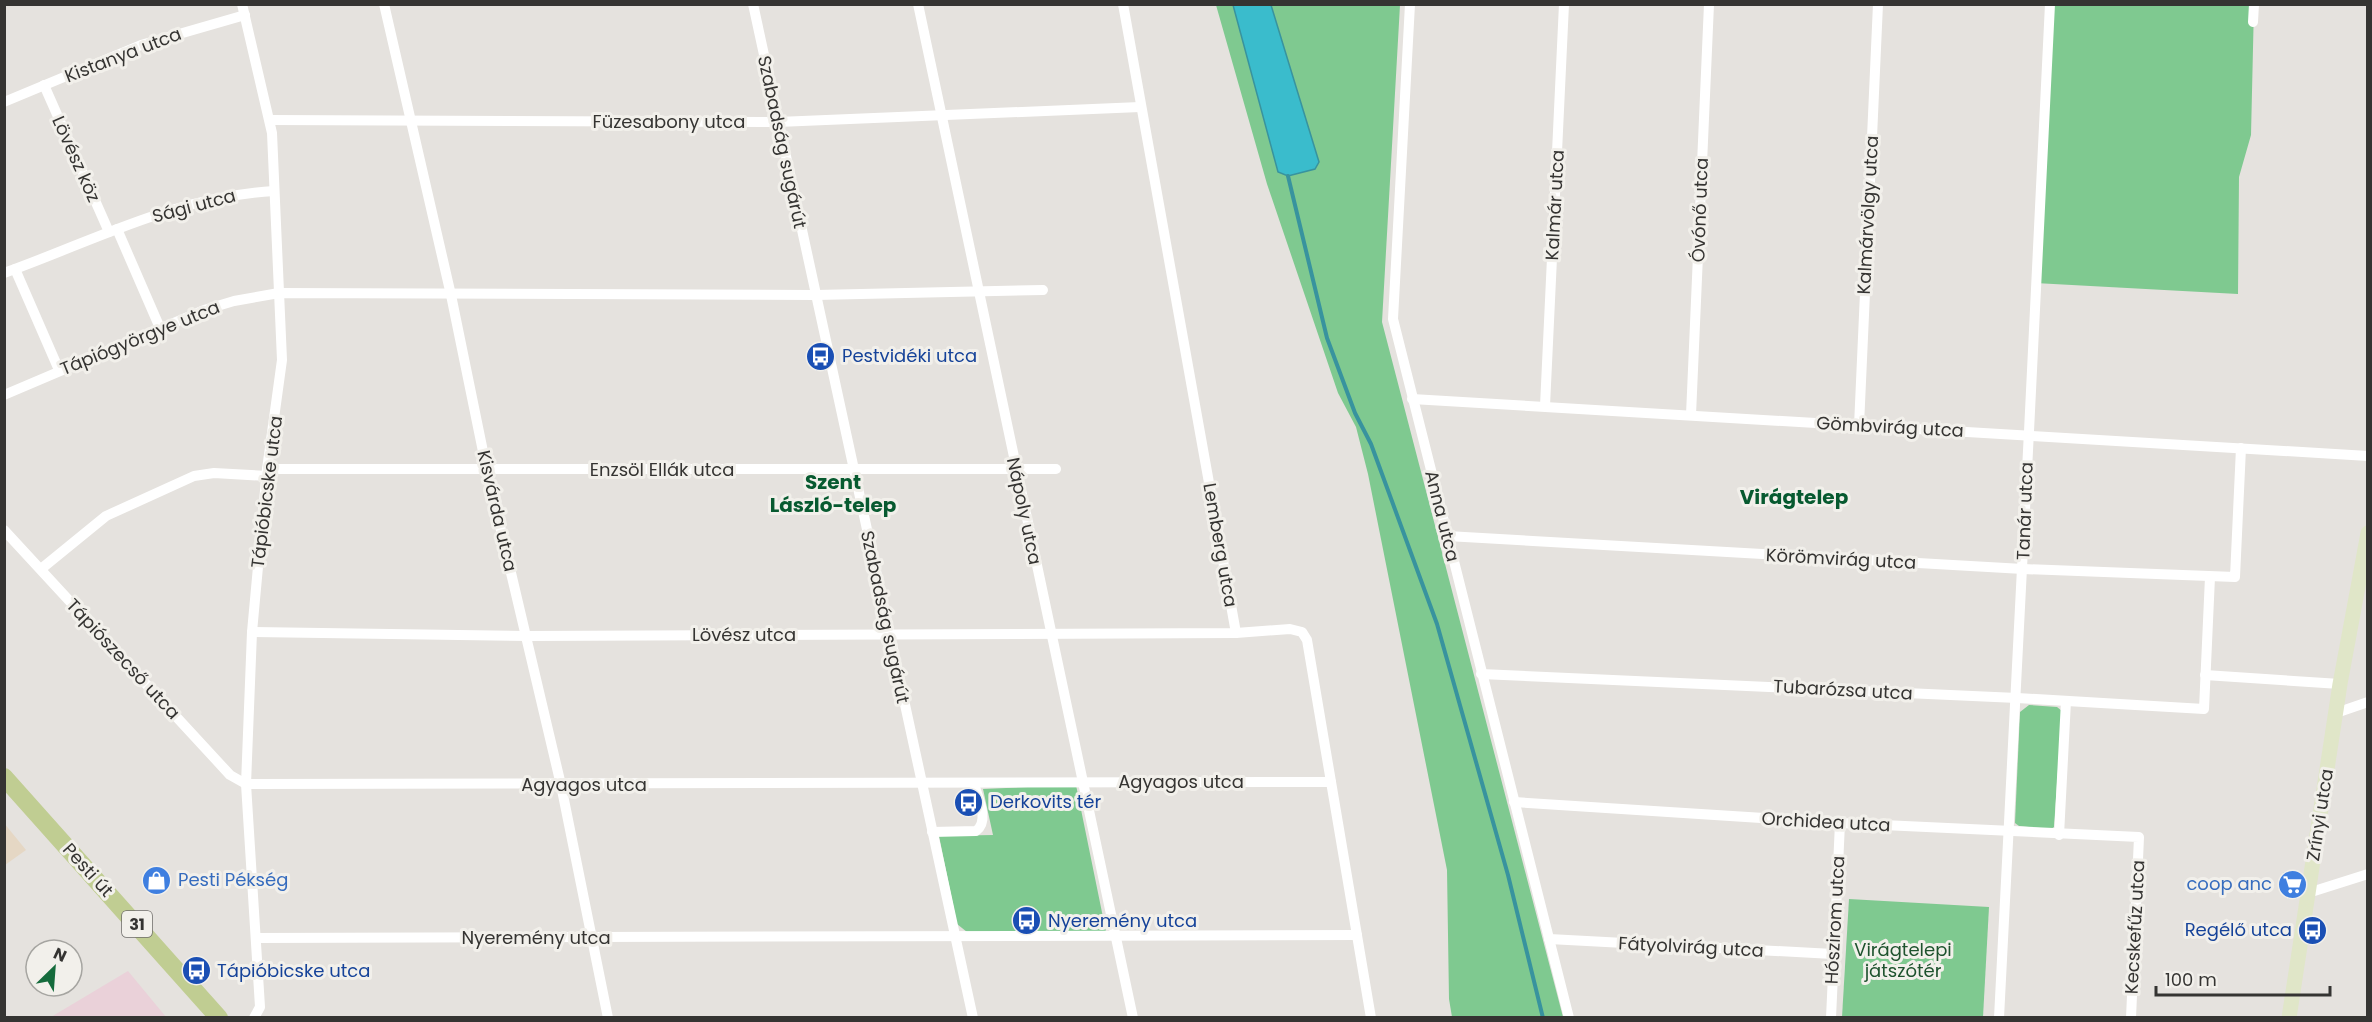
<svg xmlns="http://www.w3.org/2000/svg" width="2372" height="1022" font-family="Poppins,sans-serif">
  <style>
    .commercial { fill: #e5d7c4 }
    .industrial { fill: #ead1d9 }
    .green { fill: #7fc990 }
    .water { fill: #3abccc; stroke: #38939e; stroke-width: 1.5 }
    .lines { fill: none; stroke-linecap: round; stroke-linejoin: round }
    .stream { stroke: #38939e; stroke-width: 4 }
    .minor { stroke: #fff; stroke-width: 10 }
    .secondary { stroke: #e0e6c8; stroke-width: 15 }
    .primary { stroke: #c0cd92; stroke-width: 18 }
    .labels { text-anchor: middle; stroke-width: 6; stroke-linejoin: round; paint-order: stroke }
    .shield { fill: #f2f0eb; stroke: #6e6c6a; stroke-width: 1.5 }
    .shield-label { font-size: 16px; font-weight: bold; fill: #353432 }
    .street-label { font-size: 18px; fill: #353432; stroke: #f2f0eb }
    .transit-label { font-size: 18px; fill: #164399; stroke: #f2f0eb; text-anchor: start }
    .shop-label { font-size: 18px; fill: #366cbe; stroke: #f2f0eb; text-anchor: start }
    .park-label { font-size: 18px; fill: #1e532e; stroke: #f2f0eb }
    .neighbourhood-label { font-size: 20px; font-weight: bold; fill: #075a30; stroke: #f2f0eb }
  </style>
  <rect width="100%" height="100%" fill="#e5e2de"/>
  <!-- commercial -->
  <polygon class="commercial" points="4,823 26,850 5,865 4,865"/>
  <!-- industrial -->
  <polygon class="industrial" points="128,971 166,1017 51,1017"/>
  <!-- green -->
  <g class="green">
    <polygon points="1216,5 1400,5 1382,322 1563,1017 1452,1017 1449,999 1447,870 1368,474 1356,427 1338,393 1267,184"/>
    <polygon points="2050,5 2254,5 2251,135 2239,177 2238,294 2035,283"/>
    <polygon points="2029,705 2057,707 2062,711 2054,827 2051,829 2019,826 2015,823 2020,712"/>
    <polygon points="1076,785 1106,932 967,932 957,924 939,836 993,835 983,789"/>
    <polygon points="1849,899 1989,907 1983,1017 1842,1017"/>
  </g>
  <!-- water -->
  <polygon class="water" points="1233,5 1271,5 1319,162 1315,169 1288,176 1278,172"/>
  <g class="lines">
    <!-- stream -->
    <polyline class="stream" points="1288,176 1327,338 1355,413 1371,444 1437,624 1508,875 1543,1018"/>
    <!-- minor -->
    <g class="minor">
      <polyline points="242,4 272,133 282,360 267,469 252,632 246,784 260,1007 254,1018"/>
      <polyline points="384,4 451,295 487,471 561,785 608,1018"/>
      <polyline points="753,4 973,1018"/>
      <polyline points="918,4 1133,1018"/>
      <polyline points="1123,4 1236,633"/>
      <polyline points="1410,4 1393,319 1569,1018"/>
      <polyline points="2253,22 2254,4"/>
      <polyline points="44,85 109,232"/>
      <polyline points="4,102 141,45 245,15"/>
      <polyline points="270,120 778,122 1140,107"/>
      <polyline points="117,229 160,328"/>
      <polyline points="15,269 59,370"/>
      <path d="M4 273C96 240 174 197 274 191"/>
      <polyline points="4,395 204,310 234,301 279,293 816,295 1043,290"/>
      <polyline points="1412,399 2368,456"/>
      <polyline points="1545,406 1564,4"/>
      <polyline points="1691,415 1709,4"/>
      <polyline points="1859,426 1878,4"/>
      <polyline points="267,469 1056,469"/>
      <polyline points="4,530 230,775 246,784 1331,782"/>
      <polyline points="1447,536 2023,569 2235,577 2241,448"/>
      <polyline points="41,569 106,516 194,476 214,473 267,476"/>
      <polyline points="252,632 528,636 1236,633 1290,629 1302,632 1307,640 1371,1018"/>
      <polyline points="1481,674 2017,698 2204,709 2210,577"/>
      <polyline points="2205,675 2340,684"/>
      <polyline points="2336,713 2368,702"/>
      <polyline points="1514,802 1840,823 2139,837 2131,1018"/>
      <path d="M932 832 976 831C990 821 978 798 974 784"/>
      <polyline points="2059,835 2066,701"/>
      <polyline points="2308,893 2368,874"/>
      <polyline points="256,938 1357,935"/>
      <polyline points="1549,939 1833,954"/>
      <polyline points="1831,1018 1840,823"/>
      <path d="M1999 1018C2019 680 2032 342 2050 4"/>
    </g>
    <!-- secondary -->
    <polyline class="secondary" points="2289,1018 2340,684 2368,533"/>
    <!-- primary -->
    <polyline class="primary" points="4,777 219,1018"/>
  </g>
  <!-- icons -->
  <defs>
    <symbol id="bus-disc" viewBox="-11 -11 22 22"><circle r="9.5" fill="#1a4fb4" stroke="#f2f0eb"/><path d="M-5-6H5V4H4V6H2V4H-2V6H-4V4H-5ZM-3.5-4V0h7V-4ZM-3.5 1.2v1.5H-2V1.2ZM2 1.2v1.5H3.5V1.2Z" fill="#fff"/></symbol>
    <symbol id="shop-disc" viewBox="-11 -11 22 22"><circle r="9.5" fill="#3f7fe0" stroke="#f2f0eb"/><path d="M-5-2.5h2.3a2.7 3.5 0 0 1 5.4 0H5L5.5 6h-11ZM-1.5-2.5h3a1.5 2.3 0 0 0-3 0Z" fill="#fff"/></symbol>
    <symbol id="supermarket-disc" viewBox="-11 -11 22 22"><circle r="9.5" fill="#3f7fe0" stroke="#f2f0eb"/><path d="M-6-5.5h2.5l.6 2H6L4.5 2H-2.5L-4.4-4H-6ZM-1.5 3.2a1.3 1.3 0 1 0 .1 0ZM3 3.2a1.3 1.3 0 1 0 .1 0Z" fill="#fff"/></symbol>
  </defs>
  <g fill-rule="evenodd">
    <use href="#bus-disc" x="804" y="340" width="33" height="33"/>
    <use href="#bus-disc" x="952" y="786" width="33" height="33"/>
    <use href="#shop-disc" x="140" y="864" width="33" height="33"/>
    <use href="#supermarket-disc" x="2276" y="868" width="33" height="33"/>
    <use href="#bus-disc" x="1010" y="904" width="33" height="33"/>
    <use href="#bus-disc" x="2296" y="914" width="33" height="33"/>
    <use href="#bus-disc" x="180" y="954" width="33" height="33"/>
  </g>
  <g class="labels">
    <!-- shield labels -->
    <rect class="shield" x="122" y="911" width="30" height="26" rx="4.5"/>
    <g class="shield-label">
      <text x="137" y="930">31</text>
    </g>
    <!-- street labels -->
    <g class="street-label">
      <text transform="translate(123 55) rotate(-21)" y="6">Kistanya utca</text>
      <text x="669" y="128">Füzesabony utca</text>
      <text transform="translate(782 142) rotate(78)" y="6">Szabadság sugárút</text>
      <text transform="translate(76 159) rotate(66)" y="6">Lövész köz</text>
      <text transform="translate(1555 205) rotate(-87)" y="6">Kalmár utca</text>
      <text transform="translate(194 206) rotate(-15)" y="6">Sági utca</text>
      <text transform="translate(1700 210) rotate(-88)" y="6">Óvónő utca</text>
      <text transform="translate(1868 215) rotate(-87)" y="6">Kalmárvölgy utca</text>
      <text transform="translate(140 338) rotate(-22)" y="6">Tápiógyörgye utca</text>
      <text transform="translate(1890 427) rotate(3)" y="6">Gömbvirág utca</text>
      <text x="662" y="476">Enzsöl Ellák utca</text>
      <text transform="translate(267 492) rotate(-83)" y="6">Tápióbicske utca</text>
      <text transform="translate(497 511) rotate(77)" y="6">Kisvárda utca</text>
      <text transform="translate(1024 511) rotate(78)" y="6">Nápoly utca</text>
      <text transform="translate(2025 511) rotate(-88)" y="6">Tanár utca</text>
      <text transform="translate(1442 516) rotate(76)" y="6">Anna utca</text>
      <text transform="translate(1220 545) rotate(80)" y="6">Lemberg utca</text>
      <text transform="translate(1841 559) rotate(3)" y="6">Körömvirág utca</text>
      <text transform="translate(885 617) rotate(78)" y="6">Szabadság sugárút</text>
      <text x="744" y="641">Lövész utca</text>
      <text transform="translate(123 659) rotate(47)" y="6">Tápiószecső utca</text>
      <text transform="translate(1843 690) rotate(3)" y="6">Tubarózsa utca</text>
      <text x="1181" y="788">Agyagos utca</text>
      <text x="584" y="791">Agyagos utca</text>
      <text transform="translate(2320 815) rotate(-81)" y="6">Zrínyi utca</text>
      <text transform="translate(1826 822) rotate(3)" y="6">Orchidea utca</text>
      <text transform="translate(88 870) rotate(48)" y="6">Pesti út</text>
      <text transform="translate(1835 920) rotate(-87)" y="6">Hószirom utca</text>
      <text transform="translate(2135 927) rotate(-87)" y="6">Kecskefűz utca</text>
      <text x="536" y="944">Nyeremény utca</text>
      <text transform="translate(1691 947) rotate(3)" y="6">Fátyolvirág utca</text>
    </g>
    <!-- transit labels -->
    <g class="transit-label">
      <text x="842" y="362">Pestvidéki utca</text>
      <text x="990" y="808">Derkovits tér</text>
      <text x="1048" y="927">Nyeremény utca</text>
      <text x="2292" y="936" text-anchor="end">Regélő utca</text>
      <text x="217" y="977">Tápióbicske utca</text>
    </g>
    <!-- shop labels -->
    <g class="shop-label">
      <text x="178" y="886">Pesti Pékség</text>
      <text x="2272" y="890" text-anchor="end">coop anc</text>
    </g>
    <!-- park labels -->
    <g class="park-label">
      <text x="1903" y="956">Virágtelepi<tspan x="1903" dy="21">játszótér</tspan></text>
    </g>
    <!-- neighbourhood labels -->
    <g class="neighbourhood-label">
      <text x="833" y="489">Szent<tspan x="833" dy="23">László-telep</tspan></text>
      <text x="1794" y="504">Virágtelep</text>
    </g>
  </g>
  <!-- border -->
  <rect width="2372" height="1022" fill="none" stroke="#353432" stroke-width="12"/>
  <!-- north arrow -->
  <g transform="translate(54 968) rotate(25)"><circle r="28" fill="#f2f0eb" stroke="#a6a5a1" stroke-width="1.5"/>
  <path d="M0-4.5L10 22L0 15L-10 22Z" fill="#156b3c"/>
  <text y="-9" font-size="16" font-weight="bold" text-anchor="middle" fill="#353432">N</text>
  </g>
  <!-- scale -->
  <path d="M2156 986v9h174v-9" fill="none" stroke="#353432" stroke-width="3"/>
  <text x="2165" y="986" font-size="18" fill="#353432" stroke="#f2f0eb" stroke-width="4.5" paint-order="stroke">100 m</text>
</svg>
